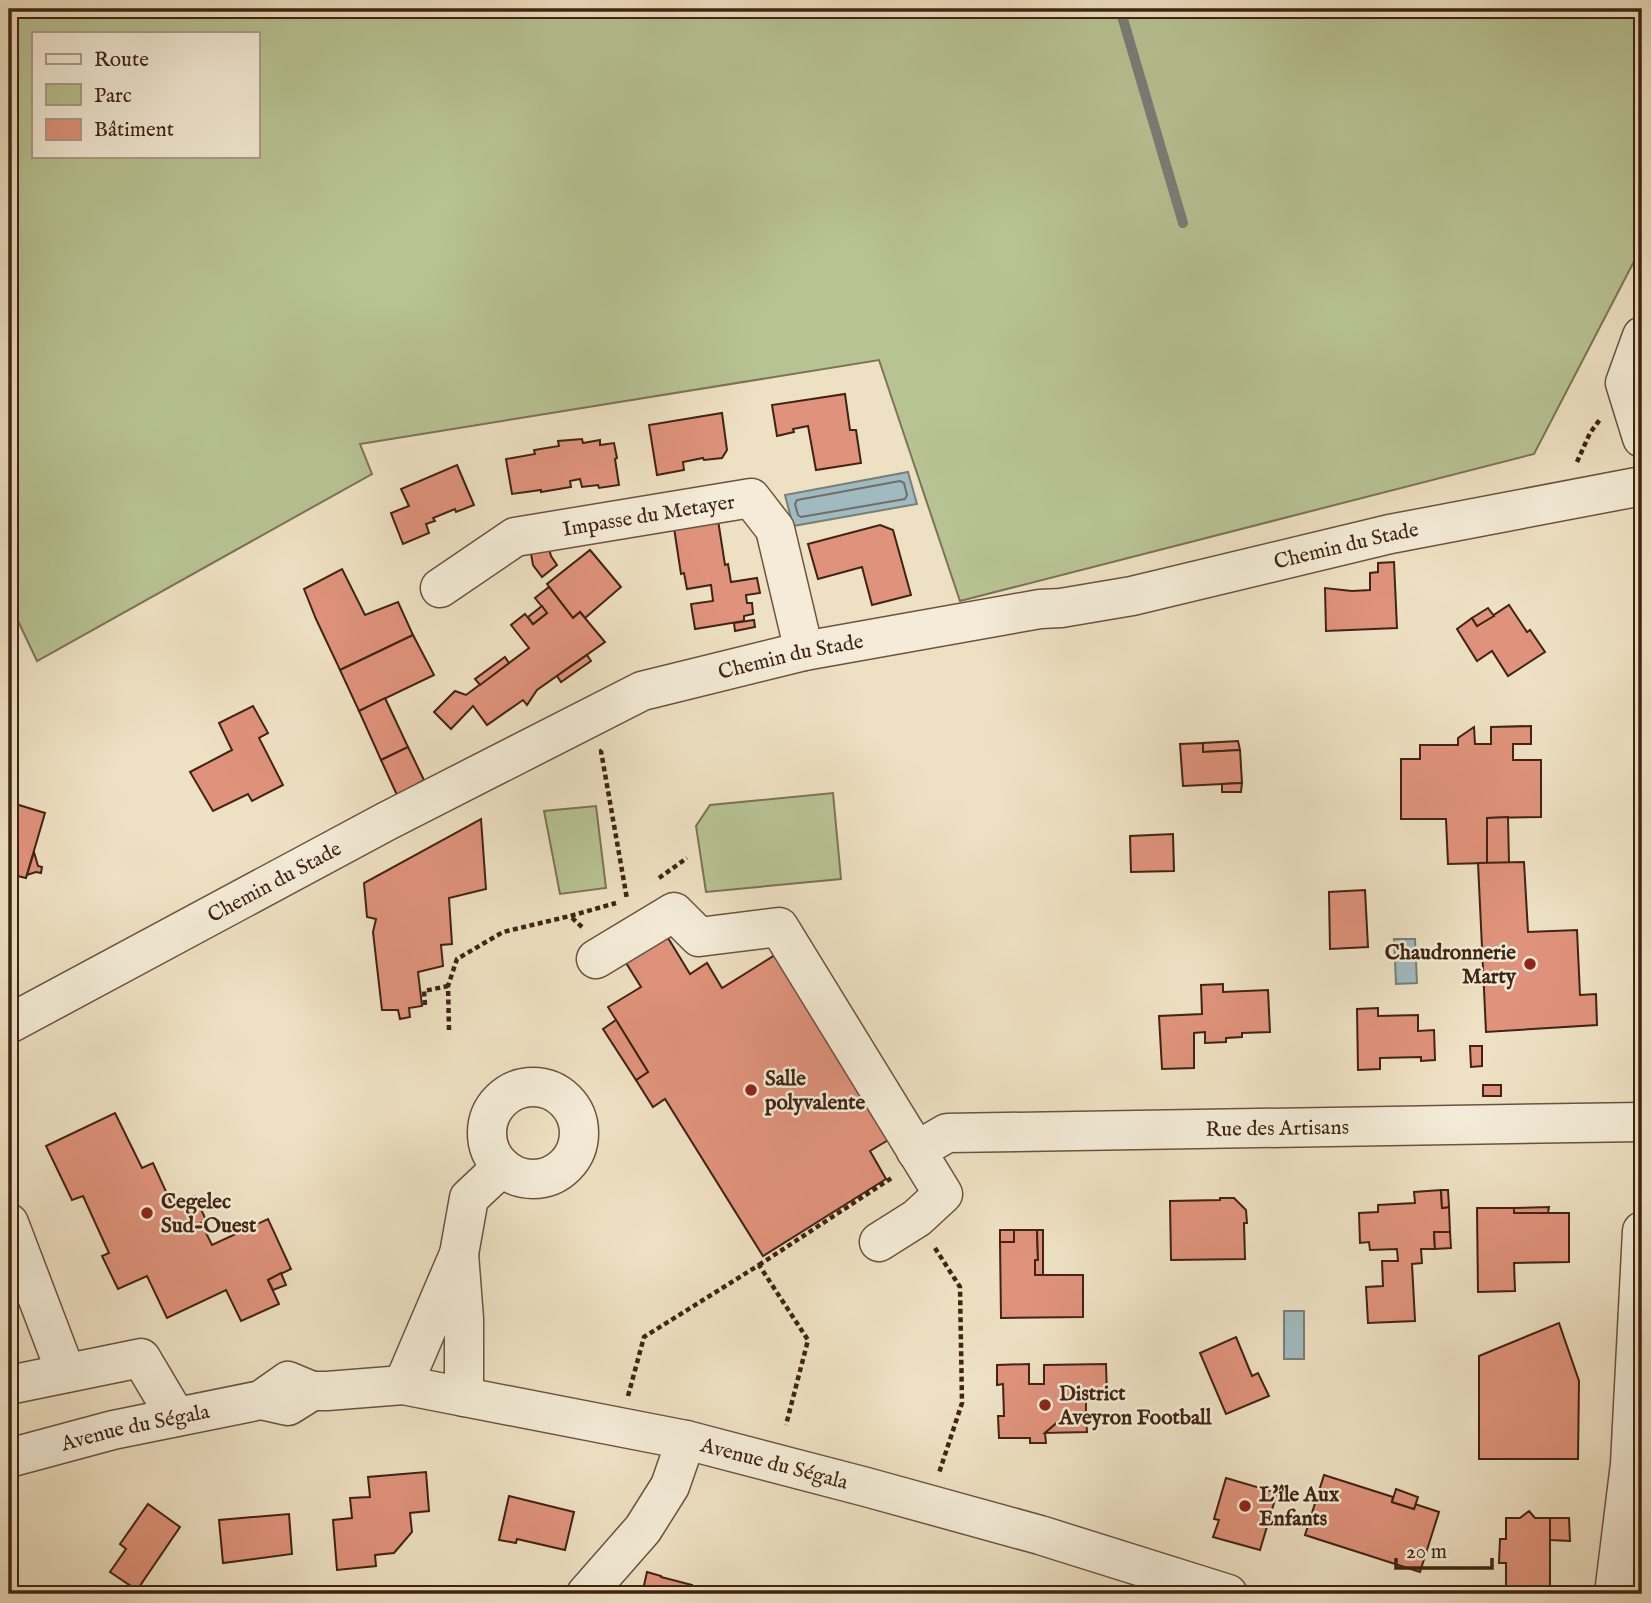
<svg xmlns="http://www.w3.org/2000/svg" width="1651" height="1603" font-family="'IM FELL English',serif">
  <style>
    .green { fill: #b8c394; stroke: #7c7354; stroke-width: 2; fill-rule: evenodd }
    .water { fill: #a0babf; stroke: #7a7e7a; stroke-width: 2 }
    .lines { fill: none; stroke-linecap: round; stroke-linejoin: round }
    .shore { stroke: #706e69; stroke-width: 2 }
    .stream { stroke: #7a7e7a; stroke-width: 10 }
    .building { fill: #e0937c; stroke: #402313; stroke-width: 2 }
    .minor-casing { stroke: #6c523f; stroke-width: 41 }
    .path { stroke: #402313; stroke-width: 4.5; stroke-dasharray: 5 3.5; stroke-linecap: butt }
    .minor { stroke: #f4ecd8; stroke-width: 38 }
    .poi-dot { fill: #8f2418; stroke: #f4ecd8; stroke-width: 2.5 }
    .labels { text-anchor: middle; stroke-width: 5; stroke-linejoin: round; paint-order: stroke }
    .street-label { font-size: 21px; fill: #402313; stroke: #f4ecd8 }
    .poi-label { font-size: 21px; font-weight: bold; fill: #402313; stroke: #f4ecd8; text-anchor: start }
  </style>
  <rect width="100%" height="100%" fill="#eee1c3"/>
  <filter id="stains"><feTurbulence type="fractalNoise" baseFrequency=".00286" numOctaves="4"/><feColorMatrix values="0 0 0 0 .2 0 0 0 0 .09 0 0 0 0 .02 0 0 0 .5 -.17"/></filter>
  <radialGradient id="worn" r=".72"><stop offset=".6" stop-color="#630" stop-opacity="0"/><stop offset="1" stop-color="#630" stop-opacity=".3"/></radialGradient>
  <!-- green -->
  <g class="green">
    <path d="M9 9H1642V246L1534 454 960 601 879 360 360 444 372 474 37 661 9 602ZM33 33H257V156H33Z"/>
    <polygon points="833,793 841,879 706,892 696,826 710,805"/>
    <polygon points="596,806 606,888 560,894 544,811"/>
  </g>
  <!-- water -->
  <g class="water">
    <polygon points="908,472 917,504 793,526 785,495"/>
    <polygon points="1394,939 1415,939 1417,983 1396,984"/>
    <rect x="1284" y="1311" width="20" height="48"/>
  </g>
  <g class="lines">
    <!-- shore -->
    <polygon class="shore" points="900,481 904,483 907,495 905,499 801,517 798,515 795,504 797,500"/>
    <!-- stream -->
    <polyline class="stream" points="1120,9 1183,223"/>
  </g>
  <!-- building -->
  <g class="building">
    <polygon points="845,394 850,430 856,430 861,463 816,470 808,426 793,429 794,432 777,436 772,405"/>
    <polygon points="722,413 727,450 722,458 704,460 703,458 683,462 684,470 657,475 649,425"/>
    <polygon points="582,439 583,443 600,440 600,445 614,443 617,458 615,459 619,485 599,488 598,485 582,487 580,479 570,481 571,487 541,492 541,490 512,494 506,459 535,454 534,450 559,446 558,441"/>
    <polygon points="457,465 474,505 456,512 455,509 433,518 435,521 426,524 429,533 403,544 391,513 409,506 401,489"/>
    <polygon points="718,520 725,565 728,564 731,582 757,578 760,593 746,595 747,603 752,603 753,614 744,616 744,621 695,629 691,604 713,601 711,585 687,589 684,573 681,574 674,528"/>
    <polygon points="880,525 893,530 911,595 872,605 862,567 818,579 808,544"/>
    <polygon points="548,545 551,556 557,565 542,577 533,565 530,548"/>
    <polygon points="590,550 621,587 585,618 580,612 573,618 547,584"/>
    <polygon points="1394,562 1397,628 1326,631 1325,588 1352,591 1370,590 1370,573 1378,572 1378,563"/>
    <polygon points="342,569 365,615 398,602 413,635 340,670 316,619 304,589"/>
    <polygon points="549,587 573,618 580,612 605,642 537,690 527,705 523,700 487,725 473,706 451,729 434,712 455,691 466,695 529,648 511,625 525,614 533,624 547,613 535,598"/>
    <polygon points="1509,605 1527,632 1530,630 1545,652 1508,676 1492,651 1477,661 1457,629 1472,618 1477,626"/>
    <polygon points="542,606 547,613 533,624 528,617"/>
    <polygon points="1488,608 1494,616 1477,626 1472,618"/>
    <polygon points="754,620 755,627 735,631 734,623"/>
    <polygon points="413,635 434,675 359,711 340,670"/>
    <polygon points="587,655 591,661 561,682 557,676"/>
    <polygon points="505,657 509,663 480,685 475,679"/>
    <polygon points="385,698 408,747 381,760 359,711"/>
    <polygon points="253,706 268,733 259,738 283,785 252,801 248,794 213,811 190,772 232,750 219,723"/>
    <polygon points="1531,726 1531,744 1513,744 1513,760 1541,760 1541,817 1487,818 1487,863 1448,864 1446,819 1401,819 1401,759 1420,759 1420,745 1458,745 1458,738 1474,727 1475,744 1491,744 1491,727"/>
    <polygon points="1238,741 1240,750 1203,752 1203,743"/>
    <polygon points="1203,743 1203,752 1240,750 1242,783 1183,786 1180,744"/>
    <polygon points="408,747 424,780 397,795 381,760"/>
    <polygon points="1242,783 1241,792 1222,792 1222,784"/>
    <polygon points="9,802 45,813 26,878 9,874"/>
    <polygon points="1508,817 1509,863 1487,863 1487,818"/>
    <polygon points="481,819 486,889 449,898 452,944 441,945 443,966 418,972 422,1006 409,1008 410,1017 400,1019 398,1010 382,1010 373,932 376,919 367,917 364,883"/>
    <polygon points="1173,834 1174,871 1131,872 1130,836"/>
    <polygon points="34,852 38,866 42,867 41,873 36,872 27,875"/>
    <polygon points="1524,862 1528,932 1577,930 1580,995 1596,994 1597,1025 1486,1032 1478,863"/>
    <polygon points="1365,890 1368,947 1330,949 1329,892"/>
    <polygon points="665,933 690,974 707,963 722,988 775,955 890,1139 870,1151 886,1179 763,1256 665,1099 653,1107 636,1080 648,1072 608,1007 641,987 623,958"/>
    <polygon points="1223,984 1223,992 1268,990 1270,1032 1242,1033 1242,1037 1226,1038 1226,1042 1205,1043 1205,1032 1194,1033 1194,1068 1162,1069 1159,1016 1202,1014 1201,985"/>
    <polygon points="1378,1008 1378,1016 1418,1015 1418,1031 1434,1030 1435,1060 1421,1061 1421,1057 1380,1058 1380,1069 1358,1070 1357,1009"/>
    <polygon points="616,1020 648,1072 636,1080 603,1029"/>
    <polygon points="1470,1046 1482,1046 1482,1066 1471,1067"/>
    <rect x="1483" y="1085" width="18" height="11"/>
    <polygon points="115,1113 142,1168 153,1163 173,1207 195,1196 206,1220 201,1223 212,1245 268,1219 291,1269 268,1280 279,1304 241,1321 226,1290 167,1318 147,1276 118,1289 102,1256 109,1253 83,1196 72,1200 46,1146"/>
    <polygon points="1441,1190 1442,1208 1449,1207 1450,1232 1434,1232 1435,1249 1421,1249 1422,1263 1412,1264 1415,1321 1368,1323 1366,1287 1383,1286 1382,1261 1398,1261 1397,1249 1370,1250 1369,1242 1360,1243 1359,1213 1378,1212 1378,1205 1415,1203 1414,1192"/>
    <polygon points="1441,1190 1448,1190 1449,1207 1442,1208"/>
    <polygon points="1220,1198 1234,1198 1246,1210 1247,1223 1244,1223 1245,1259 1171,1260 1170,1201 1220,1200"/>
    <polygon points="1549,1207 1548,1213 1514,1213 1514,1208"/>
    <polygon points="1477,1208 1514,1208 1514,1213 1569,1213 1569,1262 1514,1263 1515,1291 1478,1292"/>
    <rect x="1000" y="1230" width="14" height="12"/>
    <polygon points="1014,1230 1037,1230 1038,1260 1035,1260 1035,1275 1083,1275 1083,1317 1001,1318 1000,1242 1014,1242"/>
    <polygon points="1037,1230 1043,1230 1043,1275 1035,1275 1035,1260 1038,1260"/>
    <polygon points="1434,1232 1450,1232 1451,1248 1435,1249"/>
    <polygon points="281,1273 286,1285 273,1290 268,1280"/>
    <polygon points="1559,1323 1579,1381 1578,1459 1479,1459 1479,1356"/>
    <polygon points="1236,1337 1252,1376 1258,1373 1269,1396 1226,1414 1200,1353"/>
    <polygon points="1029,1364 1029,1384 1044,1384 1044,1365 1106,1364 1107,1396 1086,1396 1086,1413 1067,1414 1045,1433 1046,1443 1030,1443 1030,1438 999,1438 998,1416 1004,1416 1003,1384 997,1385 997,1365"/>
    <polygon points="1086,1413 1087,1432 1045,1433 1067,1414"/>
    <polygon points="426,1472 429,1511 410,1513 412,1532 394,1553 375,1555 376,1566 337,1570 333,1520 352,1518 350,1498 370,1497 368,1477"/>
    <polygon points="1324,1475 1393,1497 1392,1502 1414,1509 1415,1504 1439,1512 1420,1572 1305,1535"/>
    <polygon points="1226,1478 1277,1493 1260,1550 1213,1537 1219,1520 1214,1519"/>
    <polygon points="1396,1489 1418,1497 1414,1509 1392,1502"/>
    <polygon points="509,1496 574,1512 565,1550 517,1539 516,1543 499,1540"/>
    <polygon points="148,1504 180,1527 137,1590 110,1572 126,1549 120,1544"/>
    <polygon points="1529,1511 1535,1518 1550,1518 1550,1589 1506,1589 1506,1563 1499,1563 1500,1539 1506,1539 1506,1518 1520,1518"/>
    <polygon points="289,1514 292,1554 223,1563 219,1520"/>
    <polygon points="1550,1518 1569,1518 1570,1541 1550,1540"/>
    <polygon points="647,1572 661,1576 661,1577 692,1585 690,1594 642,1594"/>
  </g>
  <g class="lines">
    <defs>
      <g id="minor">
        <polyline points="1642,336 1625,383 1642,438"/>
        <path id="s1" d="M440 588 515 537 751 498 775 529 804 651"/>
        <polyline points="596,959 674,912 699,937 779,927 943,1194 917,1218 879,1242"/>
        <path id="s2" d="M9 1024 387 821 642 691 804 651 1040 609 1061 608 1132 596 1390 534 1642 486"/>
        <circle cx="533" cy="1133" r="46"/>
        <path id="s3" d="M916 1151 947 1133 1642 1122"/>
        <polyline points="9,1223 66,1373"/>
        <polyline points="459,1254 469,1198 502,1167"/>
        <polyline points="9,1385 141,1358 176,1417"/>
        <polyline points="403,1385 459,1254 464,1319 464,1397"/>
        <path id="s4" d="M312 1391H327L403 1385 686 1440 866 1487 1040 1535 1228 1594"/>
        <path id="s5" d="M9 1458 113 1430 261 1400 288 1406 312 1391 288 1381 261 1400"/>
        <polyline points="586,1594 643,1529 670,1486 686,1440"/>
        <polyline points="1614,1594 1630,1464 1642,1231"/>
      </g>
    </defs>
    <!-- minor casing -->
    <use href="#minor" class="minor-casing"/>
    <!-- path -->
    <g class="path">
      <polyline points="1577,462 1590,433 1601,418"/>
      <polyline points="602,750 601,751 627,899"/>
      <polyline points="659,878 687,858"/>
      <polyline points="582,927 570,916 616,903"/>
      <polyline points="425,1005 424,991 448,986"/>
      <polyline points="449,1030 448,986 457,959 503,932 570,916"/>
      <polyline points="935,1248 960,1287 962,1403 939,1473"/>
      <polyline points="759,1265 893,1177"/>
      <polyline points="628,1396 644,1337 759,1265 808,1340 786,1425"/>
    </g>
    <!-- minor -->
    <use href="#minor" class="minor"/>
  </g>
  <!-- markers -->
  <g class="poi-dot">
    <circle cx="1530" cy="964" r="7"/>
    <circle cx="751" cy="1090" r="7"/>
    <circle cx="147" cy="1213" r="7"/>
    <circle cx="1045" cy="1405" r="7"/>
    <circle cx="1245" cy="1506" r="7"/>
  </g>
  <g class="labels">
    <!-- street labels -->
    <g class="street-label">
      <text dy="7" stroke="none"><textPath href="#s1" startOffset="226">Impasse du Metayer</textPath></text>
      <text dy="7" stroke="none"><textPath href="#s2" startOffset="1435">Chemin du Stade</textPath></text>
      <text dy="7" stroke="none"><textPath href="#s2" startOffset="868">Chemin du Stade</textPath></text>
      <text dy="7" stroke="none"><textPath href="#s2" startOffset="301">Chemin du Stade</textPath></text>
      <text dy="7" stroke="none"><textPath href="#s3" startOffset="366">Rue des Artisans</textPath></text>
      <text dy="7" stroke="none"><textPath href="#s5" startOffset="130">Avenue du Ségala</textPath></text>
      <text dy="7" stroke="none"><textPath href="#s4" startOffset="471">Avenue du Ségala</textPath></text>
    </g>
    <!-- poi labels -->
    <g class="poi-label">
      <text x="1516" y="959" text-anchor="end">Chaudronnerie<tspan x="1516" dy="24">Marty</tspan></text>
      <text x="765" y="1085">Salle<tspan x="765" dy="24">polyvalente</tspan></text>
      <text x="161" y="1208">Cegelec<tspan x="161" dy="24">Sud-Ouest</tspan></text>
      <text x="1059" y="1400">District<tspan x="1059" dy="24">Aveyron Football</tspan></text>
      <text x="1259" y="1501">L'île Aux<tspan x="1259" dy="24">Enfants</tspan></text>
    </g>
  </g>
  <!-- margin -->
  <rect width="1651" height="1603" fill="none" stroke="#eee1c3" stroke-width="35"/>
  <rect x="10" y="10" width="1630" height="1582" fill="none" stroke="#402313" stroke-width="3.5"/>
  <rect x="18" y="18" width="1616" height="1568" fill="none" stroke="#402313" stroke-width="2"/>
  <!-- legend -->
  <rect x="32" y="32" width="228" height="126" fill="#f4ecd8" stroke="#ac9c89" stroke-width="2"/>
  <rect x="46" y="54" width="35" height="10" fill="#f4ecd8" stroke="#ac9c89" stroke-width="2"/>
  <text x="94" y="66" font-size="21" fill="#402313">Route</text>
  <rect x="46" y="84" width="35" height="21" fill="#b8c394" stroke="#ac9c89" stroke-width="2"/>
  <text x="94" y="102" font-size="21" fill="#402313">Parc</text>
  <rect x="46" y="119" width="35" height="21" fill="#e0937c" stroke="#ac9c89" stroke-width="2"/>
  <text x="94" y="136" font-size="21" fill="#402313">Bâtiment</text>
  <!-- scale -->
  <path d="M1396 1558v10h96v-10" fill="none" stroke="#402313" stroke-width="3.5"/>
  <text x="1406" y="1558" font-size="21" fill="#402313" stroke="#f4ecd8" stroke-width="5" paint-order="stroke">20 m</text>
  <rect width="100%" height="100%" filter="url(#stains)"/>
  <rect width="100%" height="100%" fill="url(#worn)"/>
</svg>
